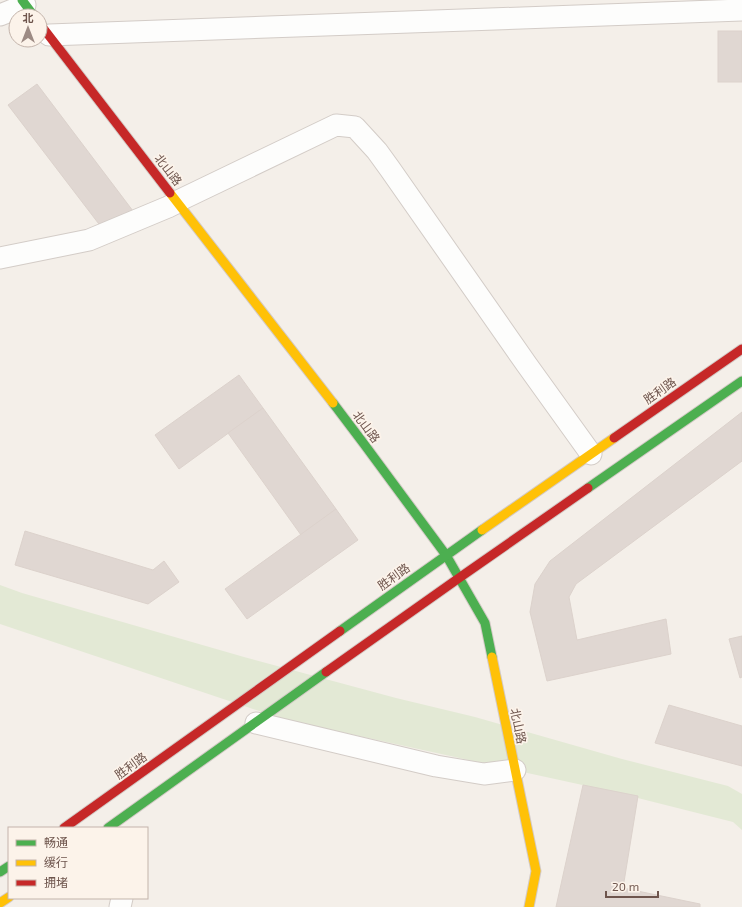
<svg xmlns="http://www.w3.org/2000/svg" width="742" height="907" font-family="'Exo 2','Noto Sans SC',sans-serif">
  <style>
    .green { fill: #e3e9d5 }
    .building { fill: #e0d7d2; stroke: #dcd2cc }
    .lines { fill: none; stroke-linecap: round; stroke-linejoin: round }
    .street-casing { stroke: #d3ccc7; stroke-width: 23 }
    .fast-casing { stroke: #d3cac6; stroke-width: 11 }
    .slow-casing { stroke: #d3cac6; stroke-width: 11 }
    .jam-casing { stroke: #d3cac6; stroke-width: 11 }
    .street { stroke: #fdfdfc; stroke-width: 21 }
    .fast { stroke: #4caf50; stroke-width: 9 }
    .slow { stroke: #ffc107; stroke-width: 9 }
    .jam { stroke: #c62828; stroke-width: 9 }
    .labels { text-anchor: middle; stroke-width: 3.5; stroke-linejoin: round; paint-order: stroke }
    .street-label { font-size: 12px; fill: #6e554d; stroke: #fcf3ea }
  </style>
  <rect width="100%" height="100%" fill="#f4efe9"/>
  <!-- green -->
  <polygon class="green" points="0,585 22,593 244,657 396,698 475,717 622,759 728,786 742,794 742,830 733,822 610,791 286,720 0,624"/>
  <!-- building -->
  <g class="building">
    <rect x="718" y="31" width="24" height="51"/>
    <polygon points="37,84 133,211 105,232 8,105"/>
    <polygon points="239,375 263,408 179,469 155,435"/>
    <polygon points="263,408 336,509 301,535 228,433"/>
    <polygon points="742,412 742,461 576,584 569,597 577,640 666,619 671,654 547,681 530,612 535,584 550,561"/>
    <polygon points="336,509 358,540 247,619 225,589"/>
    <polygon points="25,531 153,570 164,561 179,582 148,604 15,565"/>
    <polygon points="742,636 742,677 740,678 729,639"/>
    <polygon points="669,705 742,726 742,766 655,743"/>
    <polygon points="583,785 638,796 623,888 700,904 700,907 556,907"/>
  </g>
  <g class="lines">
    <defs>
      <g id="street">
        <polyline points="0,15 25,5"/>
        <polyline points="49,35 742,10"/>
        <polyline points="0,258 89,240 168,207 178,202 178,201 336,125 355,127 377,151 390,169 527,365 591,454"/>
        <polyline points="256,723 436,766 484,774 515,770"/>
        <polyline points="120,907 122,898"/>
      </g>
      <g id="fast">
        <polyline points="22,0 34,16"/>
        <polyline points="333,403 364,444 446,555 485,623 492,657"/>
        <polyline points="588,488 742,381"/>
        <polyline points="340,631 482,530"/>
        <polyline points="108,828 326,672"/>
        <polyline points="0,872 9,866"/>
      </g>
      <g id="slow">
        <polyline points="170,193 333,403"/>
        <polyline points="482,530 614,438"/>
        <polyline points="492,657 536,871 529,907"/>
        <polyline points="0,903 9,897"/>
      </g>
      <g id="jam">
        <polyline points="40,24 170,193"/>
        <polyline points="614,438 742,349"/>
        <polyline points="326,672 459,578 588,488"/>
        <polyline points="64,828 340,631"/>
      </g>
    </defs>
    <!-- street casing -->
    <use href="#street" class="street-casing"/>
    <!-- fast casing -->
    <use href="#fast" class="fast-casing"/>
    <!-- slow casing -->
    <use href="#slow" class="slow-casing"/>
    <!-- jam casing -->
    <use href="#jam" class="jam-casing"/>
    <!-- street -->
    <use href="#street" class="street"/>
    <!-- fast -->
    <use href="#fast" class="fast"/>
    <!-- slow -->
    <use href="#slow" class="slow"/>
    <!-- jam -->
    <use href="#jam" class="jam"/>
  </g>
  <g class="labels">
    <!-- street labels -->
    <g class="street-label">
      <text transform="translate(168 170) rotate(52)" y="4">北山路</text>
      <text transform="translate(660 391) rotate(-35)" y="4">胜利路</text>
      <text transform="translate(366 427) rotate(53)" y="4">北山路</text>
      <text transform="translate(394 577) rotate(-36)" y="4">胜利路</text>
      <text transform="translate(518 726) rotate(78)" y="4">北山路</text>
      <text transform="translate(131 766) rotate(-36)" y="4">胜利路</text>
    </g>
  </g>
  <!-- legend -->
  <rect x="8" y="827" width="140" height="72" fill="#fcf3ea" stroke="#c3b4ab"/>
  <rect x="16" y="840" width="20" height="6" fill="#4caf50" stroke="#c3b4ab"/>
  <text x="44" y="847" font-size="12" fill="#6e554d">畅通</text>
  <rect x="16" y="860" width="20" height="6" fill="#ffc107" stroke="#c3b4ab"/>
  <text x="44" y="867" font-size="12" fill="#6e554d">缓行</text>
  <rect x="16" y="880" width="20" height="6" fill="#c62828" stroke="#c3b4ab"/>
  <text x="44" y="887" font-size="12" fill="#6e554d">拥堵</text>
  <!-- north arrow -->
  <g transform="translate(28 28)"><circle r="19" fill="#fcf3ea" stroke="#c3b4ab"/>
  <path d="M0-3L7 15L0 10L-7 15Z" fill="#9d8b84"/>
  <text y="-6" font-size="11" font-weight="bold" text-anchor="middle" fill="#6e554d">北</text>
  </g>
  <!-- scale -->
  <path d="M606 891v6h52v-6" fill="none" stroke="#6e554d" stroke-width="2"/>
  <text x="612" y="891" font-size="12" fill="#6e554d" stroke="#fcf3ea" stroke-width="3" paint-order="stroke">20 m</text>
</svg>
